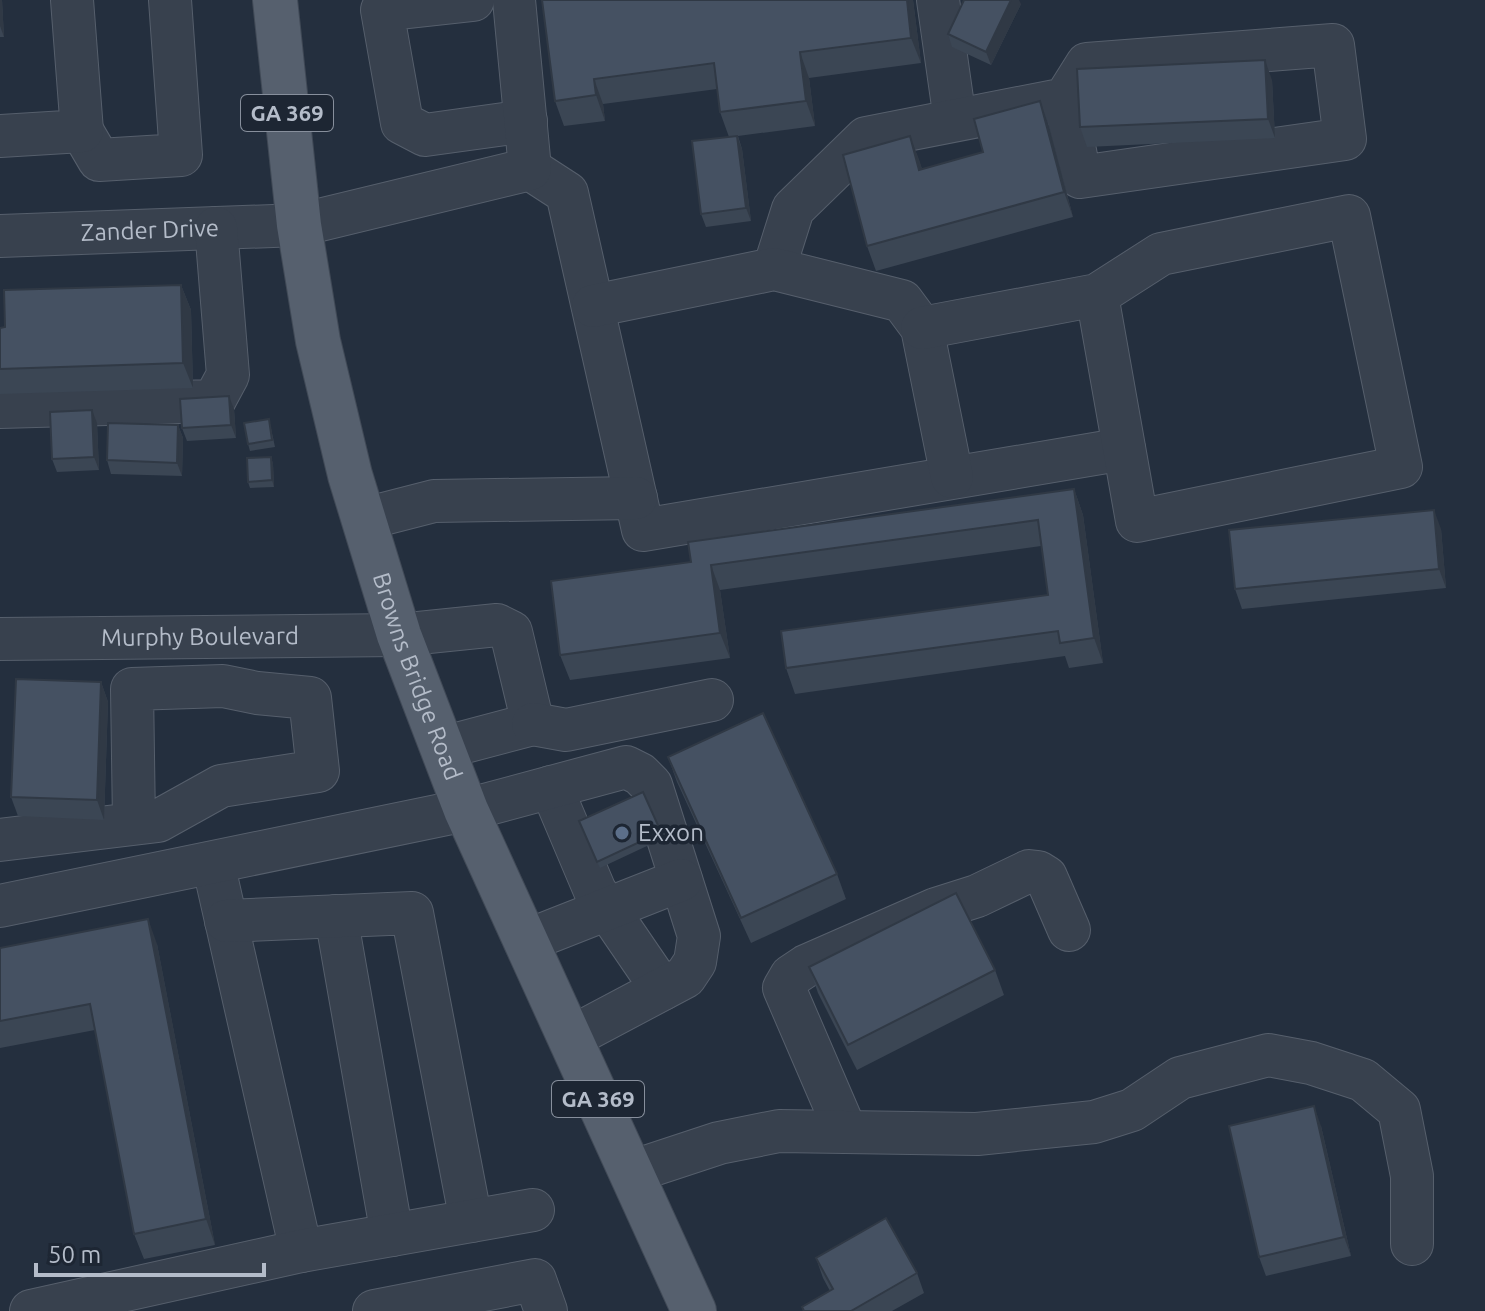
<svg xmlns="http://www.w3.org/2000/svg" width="1485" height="1311" font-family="Ubuntu,sans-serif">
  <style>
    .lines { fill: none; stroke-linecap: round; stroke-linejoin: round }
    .minor-casing { stroke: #565f6c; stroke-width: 44 }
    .major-casing { stroke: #414a57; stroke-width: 46 }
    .minor { stroke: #38414e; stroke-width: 42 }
    .major { stroke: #56606e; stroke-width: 44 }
    .wall { fill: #3b4654 }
    .shaded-wall { fill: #303945 }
    .building { fill: #455162; stroke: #303945; stroke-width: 2 }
    .service-dot { fill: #5c6f8a; stroke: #1d2633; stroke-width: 3 }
    .labels { text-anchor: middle; stroke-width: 7; stroke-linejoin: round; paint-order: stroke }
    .shield { fill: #1d2633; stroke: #878f9c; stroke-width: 2 }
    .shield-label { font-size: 22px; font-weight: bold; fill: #b4bcc9 }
    .street-label { font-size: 24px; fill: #b4bcc9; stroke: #1d2633 }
    .poi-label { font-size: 24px; fill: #b4bcc9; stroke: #1d2633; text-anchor: start }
  </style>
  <rect width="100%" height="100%" fill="#242f3e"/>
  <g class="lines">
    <defs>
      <g id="minor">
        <polyline points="473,0 382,10 402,123 425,135 526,121"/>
        <polyline points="938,0 955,120"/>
        <polyline points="82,131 99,160 181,155 170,0"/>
        <polyline points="0,136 82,131 72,0"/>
        <polyline points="530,169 567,193 643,530 1124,449"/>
        <path id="s1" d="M0 236 299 225 530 169 514 0"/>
        <polyline points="774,269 793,209 866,138 1065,99 1087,64 1333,45 1345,139 1080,177 1065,99"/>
        <polyline points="593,306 774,269 902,301 922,328 952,477"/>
        <polyline points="922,328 1097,295 1161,254 1349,216 1401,467 1137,521 1097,295"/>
        <polyline points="0,407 214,401 228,375 216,228"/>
        <polyline points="364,519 434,501 636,498"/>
        <path id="s2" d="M0 639 399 635 497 625 511 632 533 724 442 748"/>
        <polyline points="533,724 566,730 712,700"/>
        <polyline points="551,787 595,891 662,989"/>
        <polyline points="0,840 158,821 221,786 318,771 310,698 257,693 223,686 132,689 134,823"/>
        <polyline points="213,863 301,1251"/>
        <polyline points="0,906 466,810 626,767 640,774 651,785 699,936 695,962 685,977 570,1038"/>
        <polyline points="336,916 392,1235"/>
        <polyline points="226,921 412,913 471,1221"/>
        <polyline points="526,941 681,880"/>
        <polyline points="846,1132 784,988 791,976 806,966 936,909 977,896 1029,871 1038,872 1046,877 1069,930"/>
        <polyline points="631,1172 719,1143 779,1131 977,1134 1094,1122 1132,1110 1180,1078 1268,1055 1311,1063 1363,1080 1399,1110 1412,1176 1412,1244"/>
        <polyline points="31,1311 301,1251 533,1210"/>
        <polyline points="374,1311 535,1280 546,1311"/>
      </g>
      <g id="major">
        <path id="s3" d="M275 0 299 225 318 341 350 475 399 635 466 810 694 1311"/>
      </g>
    </defs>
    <!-- minor casing -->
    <use href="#minor" class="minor-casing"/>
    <!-- major casing -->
    <use href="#major" class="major-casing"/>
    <!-- minor -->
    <use href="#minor" class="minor"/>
    <!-- major -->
    <use href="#major" class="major"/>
  </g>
  <!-- wall -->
  <g class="wall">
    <polygon points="0,0 2,0 4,37 0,37"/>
    <polygon points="542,0 913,0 921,63 809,78 815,126 738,136 742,149 751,221 706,227 701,214 729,137 720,112 717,89 603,104 605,121 564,126 555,101"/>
    <polygon points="1021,4 991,65 952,47 948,34"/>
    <polygon points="1272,80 1275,138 1087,147 1080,127"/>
    <polygon points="1040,101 1049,126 1073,217 876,271 867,246 910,136 922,169 983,152"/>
    <polygon points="181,285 191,310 193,388 0,394 0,327 5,327"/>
    <polygon points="234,409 236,438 187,441 182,428"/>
    <polygon points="269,419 275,447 250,451 248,444"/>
    <polygon points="97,423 99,470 57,472 52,459"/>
    <polygon points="178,425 183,438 182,476 111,474 107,460"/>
    <polygon points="271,457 273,464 274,487 250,488 248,482"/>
    <polygon points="1074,489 1083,515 1103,663 1069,668 1065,656 795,694 786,668 1048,595 1041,546 720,590 730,658 570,680 560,655 691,562"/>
    <polygon points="1441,529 1446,588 1242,609 1235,589"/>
    <polygon points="101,682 108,702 104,820 18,816 11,797"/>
    <polygon points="668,757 837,874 846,899 751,943 677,782"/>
    <polygon points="581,828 661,832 664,838 600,868"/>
    <polygon points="157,944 215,1245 144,1259 134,1234 95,1030 0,1048 0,948"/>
    <polygon points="809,967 995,970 1004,995 857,1070 818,993"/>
    <polygon points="1321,1126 1351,1256 1266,1276 1259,1257"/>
    <polygon points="816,1258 917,1273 924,1293 892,1311 803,1311 802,1307 830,1291 823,1278"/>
  </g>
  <!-- shaded-wall -->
  <g class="shaded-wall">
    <polygon points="0,0 2,0 4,37 0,26"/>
    <polygon points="907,0 913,0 921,63 911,38"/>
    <polygon points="1011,0 1019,0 1021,4 991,65 986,52"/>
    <polygon points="800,52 809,78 815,126 806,101"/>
    <polygon points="1265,60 1272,80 1275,138 1268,119"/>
    <polygon points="594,79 603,104 605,121 596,95"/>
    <polygon points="1040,101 1049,126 1073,217 1064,192"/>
    <polygon points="737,136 742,149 751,221 746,208"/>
    <polygon points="910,136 920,162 929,195 919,170"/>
    <polygon points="181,285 191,310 193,388 183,363"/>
    <polygon points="229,396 234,409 236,438 231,425"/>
    <polygon points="92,410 97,423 99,470 94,457"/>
    <polygon points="178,425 183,438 182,476 177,463"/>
    <polygon points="271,457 273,464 274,487 272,480"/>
    <polygon points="1074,489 1083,515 1103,663 1094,638"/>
    <polygon points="1434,510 1441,529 1446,588 1439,569"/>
    <polygon points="711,565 720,590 730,658 720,633"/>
    <polygon points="101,682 108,702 104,820 97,800"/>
    <polygon points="148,919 157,944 215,1245 206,1219"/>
    <polygon points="1314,1106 1321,1126 1351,1256 1344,1237"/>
  </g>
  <!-- building -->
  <g class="building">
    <polygon points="542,0 907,0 911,38 800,52 806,101 720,112 714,63 594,79 596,95 555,101"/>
    <polygon points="964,0 1011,0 986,52 948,34"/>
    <polygon points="1265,60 1268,119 1080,127 1077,69"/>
    <polygon points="1040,101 1064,192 867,246 843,155 910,136 919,170 983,152 974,119"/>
    <polygon points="737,136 746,208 701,214 692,141"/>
    <polygon points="181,285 183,363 0,369 0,328 5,327 4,290"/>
    <polygon points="229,396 231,425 182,428 180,399"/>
    <polygon points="92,410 94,457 52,459 50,412"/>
    <polygon points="269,419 272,440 248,444 244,423"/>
    <polygon points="108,423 178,425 177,463 107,460"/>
    <polygon points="271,457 272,480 248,482 247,458"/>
    <polygon points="1074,489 1094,638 1060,643 1058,631 786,668 781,631 1048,595 1038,520 711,565 720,633 560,655 551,581 691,562 688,542"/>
    <polygon points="1434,510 1439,569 1235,589 1229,530"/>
    <polygon points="16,679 101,682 97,800 11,797"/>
    <polygon points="763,713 837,874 741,918 668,757"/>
    <polygon points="643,792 661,832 597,862 579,821"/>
    <polygon points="956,893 995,970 848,1045 809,967"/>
    <polygon points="148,919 206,1219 134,1234 90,1004 0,1021 0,948"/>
    <polygon points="1314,1106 1344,1237 1259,1257 1229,1126"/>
    <polygon points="886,1218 917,1273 851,1311 804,1311 802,1307 833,1289 816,1258"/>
  </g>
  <!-- markers -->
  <circle class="service-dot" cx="622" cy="833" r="8"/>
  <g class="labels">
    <!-- shield labels -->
    <g class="shield">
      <rect x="241" y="95" width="92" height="36" rx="6"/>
      <rect x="552" y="1081" width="92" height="36" rx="6"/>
    </g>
    <g class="shield-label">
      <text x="287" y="121">GA 369</text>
      <text x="598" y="1107">GA 369</text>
    </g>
    <!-- street labels -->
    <g class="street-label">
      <text dy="8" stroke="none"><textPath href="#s1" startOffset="150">Zander Drive</textPath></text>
      <text dy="8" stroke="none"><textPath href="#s2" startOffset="200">Murphy Boulevard</textPath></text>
      <text dy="8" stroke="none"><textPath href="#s3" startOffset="694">Browns Bridge Road</textPath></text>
    </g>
    <!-- poi labels -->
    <g class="poi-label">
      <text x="638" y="841">Exxon</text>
    </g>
  </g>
  <!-- scale -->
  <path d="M36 1263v12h228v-12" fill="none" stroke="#b4bcc9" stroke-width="4"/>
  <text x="48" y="1263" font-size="24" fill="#b4bcc9" stroke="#1d2633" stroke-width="6" paint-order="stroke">50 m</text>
</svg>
